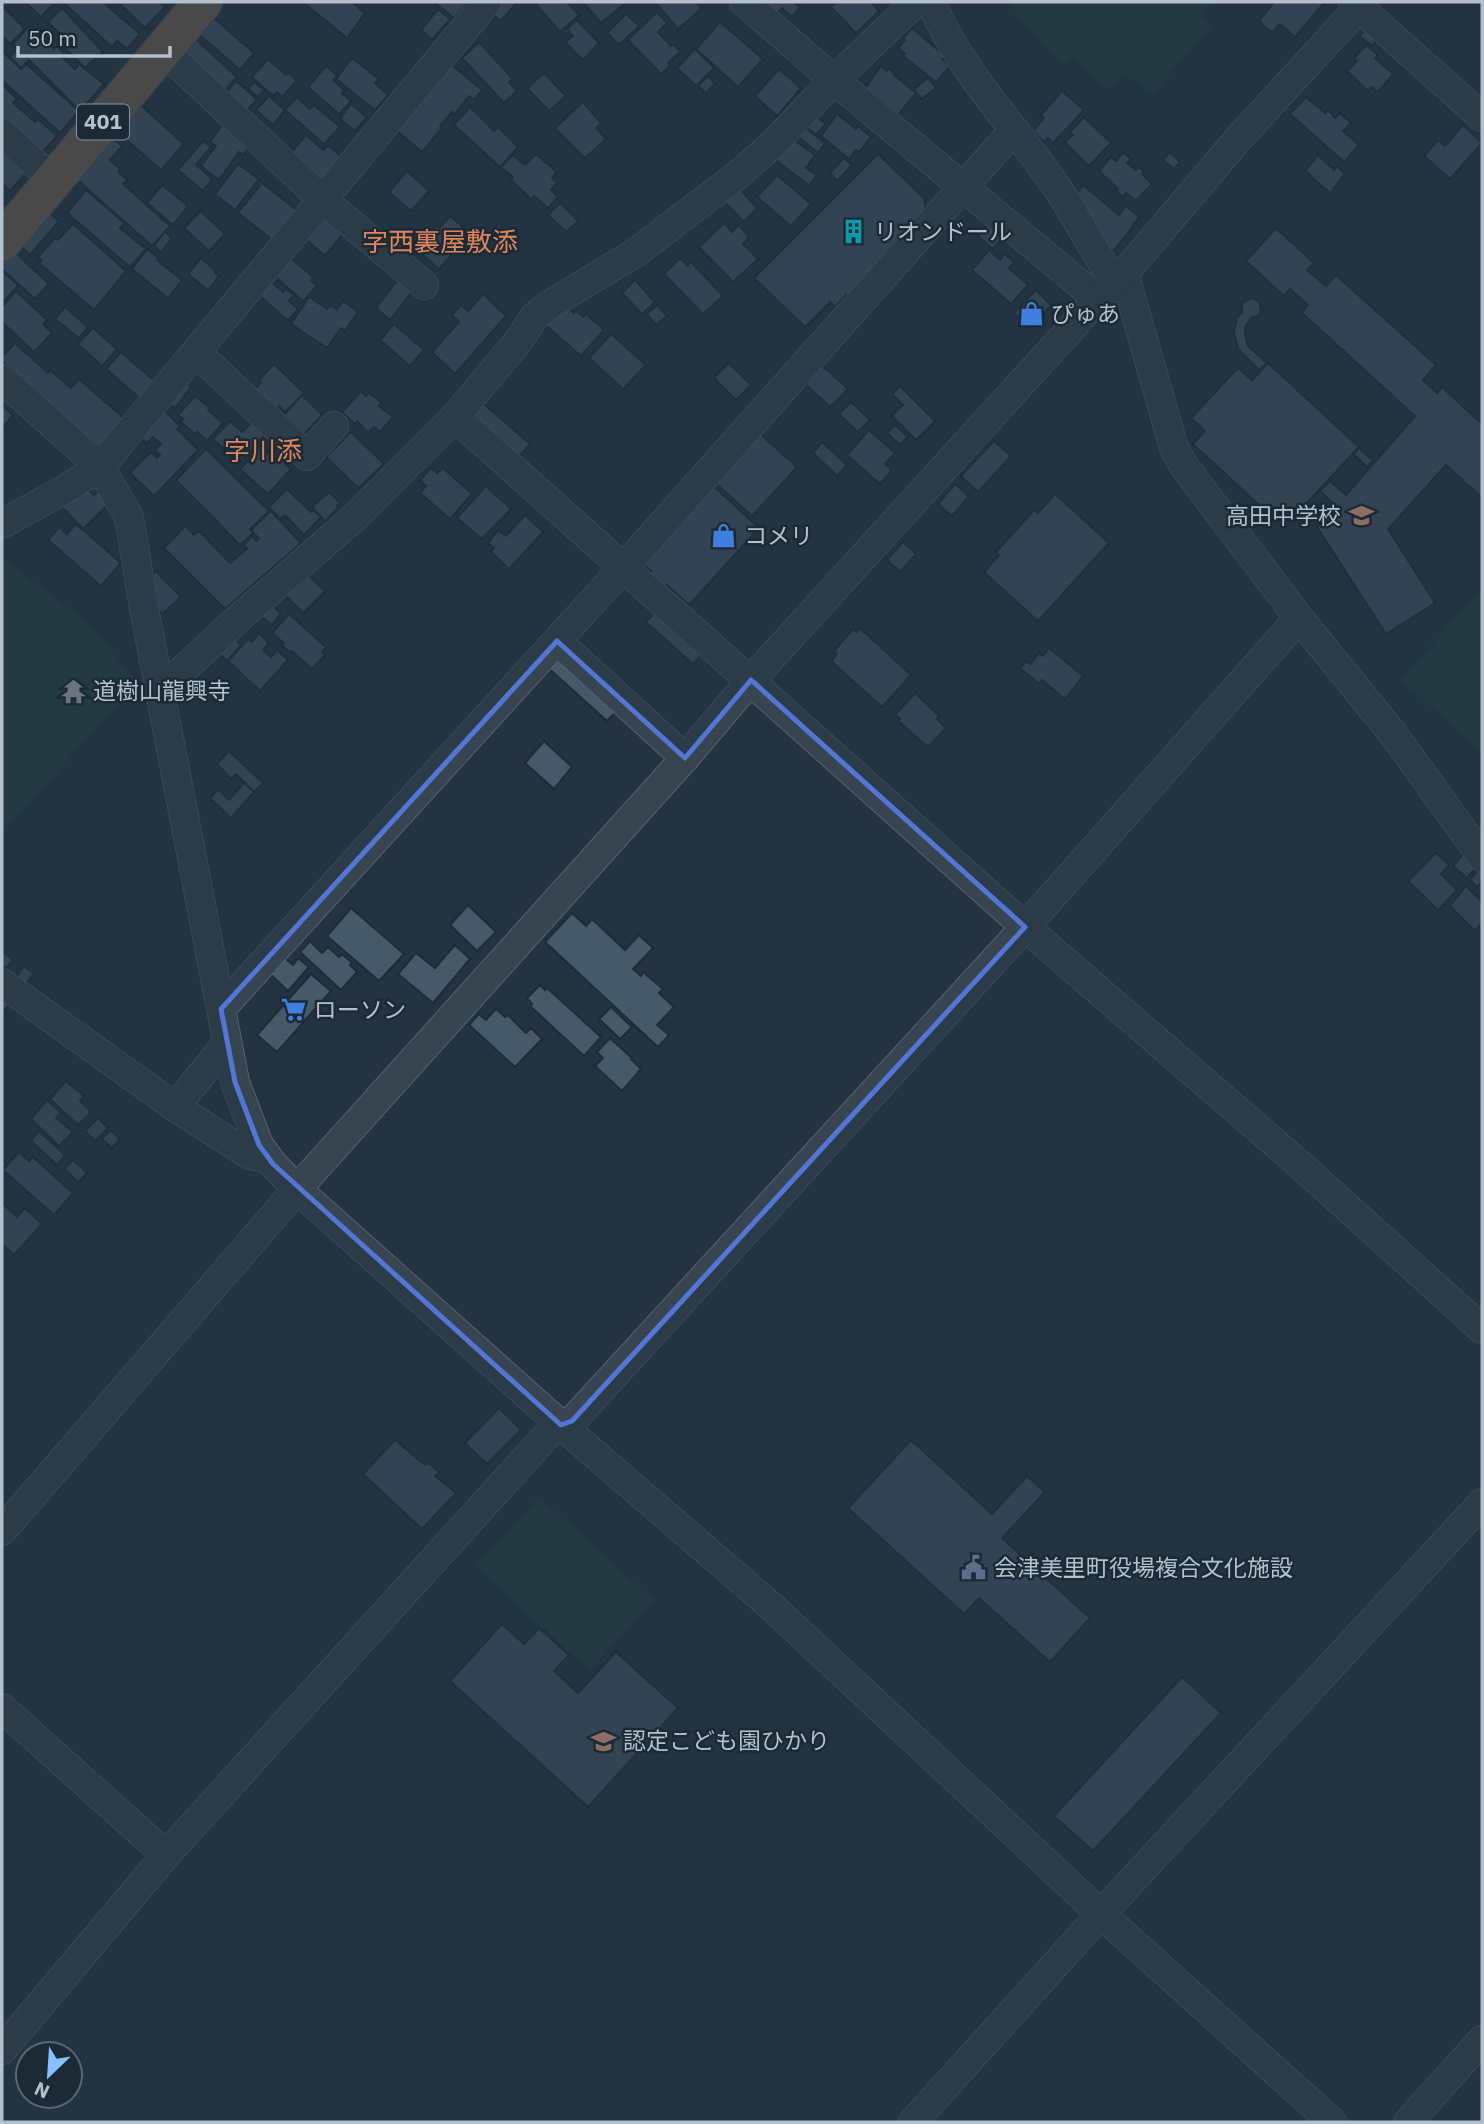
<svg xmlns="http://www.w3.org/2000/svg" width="1484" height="2124" font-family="'IBM Plex Sans','Noto Sans JP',sans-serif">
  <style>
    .green { fill: #254343 }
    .building { fill: #465968; stroke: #1e2c38; stroke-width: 2 }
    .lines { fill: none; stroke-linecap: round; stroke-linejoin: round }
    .minor-casing { stroke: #55636f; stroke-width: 30 }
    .highway-casing { stroke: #42505c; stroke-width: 40 }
    .minor { stroke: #374551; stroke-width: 28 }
    .highway { stroke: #786553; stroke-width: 38 }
    .marked { fill: none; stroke: #5276d4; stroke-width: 5; stroke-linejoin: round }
    .labels { text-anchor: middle; stroke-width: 5; stroke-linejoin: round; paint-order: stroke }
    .shield { fill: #1c2a36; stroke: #86939f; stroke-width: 2 }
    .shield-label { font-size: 21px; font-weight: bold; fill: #b4c0cc }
    .poi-label { font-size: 23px; fill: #b4c0cc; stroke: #1c2a36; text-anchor: start }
    .quarter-label { font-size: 26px; fill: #df855b; stroke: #1c2a36 }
  </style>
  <rect width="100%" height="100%" fill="#233342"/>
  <!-- green -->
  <g class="green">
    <polygon points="1007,2 1212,2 1201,14 1212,26 1153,93 1124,74 1109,90 1074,58 1064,64 1049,52"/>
    <polygon points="2,558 85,620 135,678 130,690 2,834"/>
    <polygon points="1482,589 1482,753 1401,679"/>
    <polygon points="539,1497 654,1600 591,1670 476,1567"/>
  </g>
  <!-- building -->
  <g class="building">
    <polygon points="25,2 53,2 54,3 41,17"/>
    <polygon points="63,2 103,2 140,34 127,49 117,41 112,47"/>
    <polygon points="118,2 159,2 165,7 145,28"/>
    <polygon points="303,2 352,2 365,13 347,38"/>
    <polygon points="434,2 468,2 454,18"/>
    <polygon points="491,2 517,2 501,21 485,9"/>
    <polygon points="534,2 567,2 579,15 560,32"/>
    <polygon points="583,2 627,2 601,23"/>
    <polygon points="655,2 696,2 702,8 678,29"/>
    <polygon points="764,2 798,2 796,4 800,8 792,17 782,8 776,14"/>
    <polygon points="837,2 874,2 872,3 879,11 856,33 831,7"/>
    <polygon points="1274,2 1322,2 1324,3 1295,37 1280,24 1272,33 1259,21"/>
    <polygon points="2,6 25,29 10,44 2,36"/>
    <polygon points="62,8 103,52 85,68 55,38 59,33 48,22"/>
    <polygon points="438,9 450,19 432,40 421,30"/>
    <polygon points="657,12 667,23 658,32 671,46 673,44 681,51 668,63 670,66 661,74 628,40"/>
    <polygon points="626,14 639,26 619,45 607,33"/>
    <polygon points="214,18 254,53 240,70 200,35"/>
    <polygon points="577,20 599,43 583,60 565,42 573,36 567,29"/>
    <polygon points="720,22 763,59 738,87 696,49"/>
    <polygon points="29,26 54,49 57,46 65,54 62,57 75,69 79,64 104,84 80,111 29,60 21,68 10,57 18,49 13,44"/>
    <polygon points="912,28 945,56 942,59 950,66 936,82 903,56 905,54 898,48 905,40 903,38"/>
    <polygon points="1365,29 1377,40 1372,46 1360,36"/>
    <polygon points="191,35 237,77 220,95 175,54"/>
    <polygon points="479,42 513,79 509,82 517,91 504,103 462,58"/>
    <polygon points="1366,45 1378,55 1375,58 1393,74 1378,92 1372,87 1368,91 1347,71 1357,61 1354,58"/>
    <polygon points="695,49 714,68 696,86 677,68"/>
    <polygon points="2,51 21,69 26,64 79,111 60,133 2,80"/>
    <polygon points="352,58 379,79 375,83 388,95 375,110 336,79"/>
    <polygon points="268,59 286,75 288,72 297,80 282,97 277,92 273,96 252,77"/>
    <polygon points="447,61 482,90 474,100 469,96 454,115 452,112 440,126 442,128 422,152 395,129"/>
    <polygon points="326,66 337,75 333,80 344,90 342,93 351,101 339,114 308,87"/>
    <polygon points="881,66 887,71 889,68 895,74 894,75 916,93 898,115 865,88"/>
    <polygon points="779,69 801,88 777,116 755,96"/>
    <polygon points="544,73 566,96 549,111 527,88"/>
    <polygon points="708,76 715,83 706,93 698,86"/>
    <polygon points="928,78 936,88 922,99 914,89"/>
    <polygon points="236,81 257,99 243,116 222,98"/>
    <polygon points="254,82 264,90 258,97 248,89"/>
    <polygon points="2,84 17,99 13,103 35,122 38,119 57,136 37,158 2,124"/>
    <polygon points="1062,91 1084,110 1053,143 1048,138 1044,142 1033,131 1044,118 1041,115"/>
    <polygon points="269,96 285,110 273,125 256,110"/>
    <polygon points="297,97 310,109 314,105 340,127 324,144 285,110"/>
    <polygon points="1306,97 1325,113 1328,110 1335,118 1340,113 1351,123 1343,131 1359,145 1344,162 1290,114"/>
    <polygon points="135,100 184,144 161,170 112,127"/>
    <polygon points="583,102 601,123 596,128 606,139 585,158 555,128"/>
    <polygon points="351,104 367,117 355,131 340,119"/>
    <polygon points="470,107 494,131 498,127 518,147 500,167 454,125"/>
    <polygon points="812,114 826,124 816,135 803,124"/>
    <polygon points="837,114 856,129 858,126 871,137 859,152 856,150 849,159 821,136"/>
    <polygon points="1084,117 1111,143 1089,166 1065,142 1073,135 1070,132"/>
    <polygon points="222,125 250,146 243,155 239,152 219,180 201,166 216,146 210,142"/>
    <polygon points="1463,125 1482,143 1450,179 1424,156 1438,140 1445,146"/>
    <polygon points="804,127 825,143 818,153 797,136"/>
    <polygon points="107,133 122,146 110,160 120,169 118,172 127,180 123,184 170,226 152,246 71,174"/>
    <polygon points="306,135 323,150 328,145 343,158 322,183 289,155"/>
    <polygon points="791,138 815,155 806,168 817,175 809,185 770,156"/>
    <polygon points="203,141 211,147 196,165 212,179 203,191 178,170"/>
    <polygon points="2,150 27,172 10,191 2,183"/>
    <polygon points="1123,152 1131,159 1127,163 1136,170 1138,167 1144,171 1142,174 1152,184 1136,201 1126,193 1123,197 1116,191 1118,189 1099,171 1111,157 1116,161"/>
    <polygon points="1170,152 1180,162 1174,169 1163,160"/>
    <polygon points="536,154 557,172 552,178 557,183 551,190 558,197 548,208 534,196 531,199 511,180 513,177 501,167 513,155 525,165"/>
    <polygon points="878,154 924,198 926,213 851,299 846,295 835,307 830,302 805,327 754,278"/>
    <polygon points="1318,155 1334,170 1337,166 1345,174 1330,193 1305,171"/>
    <polygon points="844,158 852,165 837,181 830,173"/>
    <polygon points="238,164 259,179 235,210 215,194"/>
    <polygon points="407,171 429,191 411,211 389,192"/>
    <polygon points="777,175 811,204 791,226 757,197"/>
    <polygon points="262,183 298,211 274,241 238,213"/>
    <polygon points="162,185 188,206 173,225 147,203"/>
    <polygon points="736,185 757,208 744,222 722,199"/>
    <polygon points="1083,185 1119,215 1126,206 1139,217 1132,226 1133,227 1113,251 1094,235 1071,200"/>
    <polygon points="86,190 124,223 120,228 146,249 130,267 67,213"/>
    <polygon points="560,203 578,221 566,232 548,215"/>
    <polygon points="42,207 59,221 30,255 14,240"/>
    <polygon points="201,211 225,234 209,251 184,228"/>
    <polygon points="322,211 346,230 325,256 302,236"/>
    <polygon points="450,216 470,233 439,269 418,251 429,238 427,236 436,226 439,228"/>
    <polygon points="990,221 1006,234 993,249 978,236"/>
    <polygon points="724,223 732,232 739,225 749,237 743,244 758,259 733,282 699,247"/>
    <polygon points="73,224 126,271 94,310 39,263 42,260 38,257 55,238 58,240"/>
    <polygon points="1276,228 1314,263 1307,270 1326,286 1336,275 1436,365 1423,380 1437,393 1442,387 1482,424 1482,498 1446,465 1388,529 1435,603 1386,634 1317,527 1336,506 1320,491 1330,481 1346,495 1415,416 1302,313 1308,305 1290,289 1284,296 1246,261"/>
    <polygon points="165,232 172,238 161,252 154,246"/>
    <polygon points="8,246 49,284 35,299 2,269 2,253"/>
    <polygon points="147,249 159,258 157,260 182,280 168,298 132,269"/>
    <polygon points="989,250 1000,260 1005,254 1014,262 1009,268 1028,285 1011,304 972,270"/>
    <polygon points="286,254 313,277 311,281 317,286 303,301 271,273"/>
    <polygon points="201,258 217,272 215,273 219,277 208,290 188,274"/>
    <polygon points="680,258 688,266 691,262 723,296 703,314 664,274"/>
    <polygon points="2,271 18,285 2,304"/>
    <polygon points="266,277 283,292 285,289 294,295 289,301 298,309 288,321 255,291"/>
    <polygon points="399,278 414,289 390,320 376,308"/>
    <polygon points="635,280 655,302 642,314 622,293"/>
    <polygon points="1036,290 1051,305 1030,328 1014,313"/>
    <polygon points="16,291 47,320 43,324 52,333 34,352 2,322 2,307"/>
    <polygon points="483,294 506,316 455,374 432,352 459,322 452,315 461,305 468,311"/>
    <polygon points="309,297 327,309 330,305 337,310 343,301 358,312 345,331 341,328 327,348 291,324"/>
    <polygon points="1252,298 1259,302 1261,310 1259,315 1251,318 1248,322 1245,328 1246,339 1248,346 1267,363 1259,370 1238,349 1234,332 1237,317 1242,313 1242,303"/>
    <polygon points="657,305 667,316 656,325 647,314"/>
    <polygon points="65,307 88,327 79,338 55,319"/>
    <polygon points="568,308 574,313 576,310 583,317 586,314 604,330 581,356 542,322"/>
    <polygon points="394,324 424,350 410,366 380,340"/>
    <polygon points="93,328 117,349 102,366 78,344"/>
    <polygon points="611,334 646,365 623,389 589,358"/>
    <polygon points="15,343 48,373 50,370 71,388 79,379 125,419 99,449 2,361 2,357"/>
    <polygon points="121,352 158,384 143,401 106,369"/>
    <polygon points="816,360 848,389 830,407 799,378"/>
    <polygon points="729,363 751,385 736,400 714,378"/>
    <polygon points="1268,363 1359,447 1289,522 1277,511 1271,516 1193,444 1205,431 1191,418 1238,368 1252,380"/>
    <polygon points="274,364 304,393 285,412 279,406 275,410 255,390 261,382 259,380"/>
    <polygon points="183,380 191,387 175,408 166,402"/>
    <polygon points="900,386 935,421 916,440 892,416 903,405 892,394"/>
    <polygon points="361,391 366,396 369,393 382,403 379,406 393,417 380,432 374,427 368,433 357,421 355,424 342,412"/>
    <polygon points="302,395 322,415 304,434 284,415"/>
    <polygon points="195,396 210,408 208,410 223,423 207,441 197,432 195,434 181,422 183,419 178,415"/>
    <polygon points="478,399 530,444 516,460 464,415"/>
    <polygon points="851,402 870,420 858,432 839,414"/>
    <polygon points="2,406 13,415 2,428"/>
    <polygon points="165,411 180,426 177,429 198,450 154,496 130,473 151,452 157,458 160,455 155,450 161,444 153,437 147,443 139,437"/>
    <polygon points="230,421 242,432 253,421 266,433 239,463 213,439"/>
    <polygon points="895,425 908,437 900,445 887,433"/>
    <polygon points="755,429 797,467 752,516 710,478"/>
    <polygon points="869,430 895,453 885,464 892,470 880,484 847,455"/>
    <polygon points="351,432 384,464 358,488 326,457"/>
    <polygon points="994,441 1011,456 978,492 961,476"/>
    <polygon points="822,442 847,465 837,476 813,453"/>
    <polygon points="261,447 268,453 271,451 291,469 268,494 240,469"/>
    <polygon points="1359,448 1373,461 1367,467 1354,454"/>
    <polygon points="206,449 269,511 250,529 253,533 240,545 176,480"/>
    <polygon points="431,468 437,473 443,468 472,494 450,519 420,493 426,486 420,480"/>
    <polygon points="708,481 759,528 689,605 667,585 664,588 649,574 651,571 637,559"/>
    <polygon points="83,484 94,495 99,490 110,502 83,529 61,506"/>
    <polygon points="955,484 969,496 952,516 938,504"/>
    <polygon points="486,486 511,509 482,539 457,518"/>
    <polygon points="287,489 311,512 313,510 321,517 304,535 285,515 281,519 269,507"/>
    <polygon points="329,492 340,503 337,506 338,508 325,521 312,507"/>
    <polygon points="1055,494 1109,543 1038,621 984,572 999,555 996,552 1034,510 1038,513"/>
    <polygon points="271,511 301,543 225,609 164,548 185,526 194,535 199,531 230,563 247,549 244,545 252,536 257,541 259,539 251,530"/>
    <polygon points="525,515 543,532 509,569 491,552 494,548 488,543 498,530 506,536"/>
    <polygon points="76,524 121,563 101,586 48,540 59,527 67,534"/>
    <polygon points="903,542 916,554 900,572 887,560"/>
    <polygon points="303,570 325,591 303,613 281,591"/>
    <polygon points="156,571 181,597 162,614 150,600 157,594 147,580"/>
    <polygon points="268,602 281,613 272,625 258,614"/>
    <polygon points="659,608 706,650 693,664 646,622"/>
    <polygon points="289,614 326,647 322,652 325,655 312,669 292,651 291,653 282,645 284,643 272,633"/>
    <polygon points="860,628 911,675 882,707 831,661 837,654 834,651 853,629 857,632"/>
    <polygon points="259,633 269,643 263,650 271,657 277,650 288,660 260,691 228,661 248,639 252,642"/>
    <polygon points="232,636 241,645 227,661 217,652"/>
    <polygon points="1049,648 1083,676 1065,699 1042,680 1039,684 1020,668 1026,661 1030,664 1039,653 1043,656"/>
    <polygon points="561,650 622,705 607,721 546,666"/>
    <polygon points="915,693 939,716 937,719 946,728 928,747 898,721 900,719 895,715"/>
    <polygon points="544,741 572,767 554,789 525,763"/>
    <polygon points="229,751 263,783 254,792 236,774 231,779 217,764"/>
    <polygon points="244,783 254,792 231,818 210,798 219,789 229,800"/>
    <polygon points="1465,852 1479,864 1467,878 1453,866"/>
    <polygon points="1436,853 1449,865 1441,874 1457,890 1438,910 1408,881"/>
    <polygon points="1479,869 1482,872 1482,882 1477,887 1470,880"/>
    <polygon points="1466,886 1482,902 1482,926 1481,924 1475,931 1450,906"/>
    <polygon points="468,905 496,932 477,951 450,925"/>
    <polygon points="351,908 404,954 379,981 327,936"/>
    <polygon points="572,913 586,926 592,919 625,950 639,935 653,948 633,969 641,976 643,972 663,989 659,993 674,1007 657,1025 669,1035 658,1047 545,942"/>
    <polygon points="310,941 322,953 328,947 339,957 342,954 352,963 350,965 357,972 341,990 300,952"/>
    <polygon points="455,945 470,959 433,1003 398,974 416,953 435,968"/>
    <polygon points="2,951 13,960 6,968 4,967 2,969"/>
    <polygon points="280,954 293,965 298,958 309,967 288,991 266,970"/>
    <polygon points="24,966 34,974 22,988 13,981"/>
    <polygon points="311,974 331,991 277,1052 257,1035"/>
    <polygon points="540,985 545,990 547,988 601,1037 584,1056 530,1006 532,1004 527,998"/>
    <polygon points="2,999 9,1005 2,1013"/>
    <polygon points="611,1007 632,1027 620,1039 599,1019"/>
    <polygon points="496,1009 505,1017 508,1015 526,1033 531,1028 542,1039 515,1067 469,1025 479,1014 486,1020"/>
    <polygon points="610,1038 632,1058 631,1059 641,1069 622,1091 595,1066 603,1058 597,1052"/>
    <polygon points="66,1081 84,1096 80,1101 91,1112 78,1125 50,1099"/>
    <polygon points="47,1100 61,1113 56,1118 73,1132 59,1146 31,1119"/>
    <polygon points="98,1118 108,1128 95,1141 85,1131"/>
    <polygon points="110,1130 120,1139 112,1148 102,1139"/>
    <polygon points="39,1131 65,1155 57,1165 31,1141"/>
    <polygon points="19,1152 29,1161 33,1157 73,1193 54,1215 3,1170"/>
    <polygon points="73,1160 87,1173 78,1182 64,1169"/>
    <polygon points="2,1203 17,1217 25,1208 42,1224 14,1255 2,1244"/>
    <polygon points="499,1408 521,1430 487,1464 465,1443"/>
    <polygon points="395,1440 425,1465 428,1463 439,1472 435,1476 456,1493 422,1529 363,1474"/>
    <polygon points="911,1440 992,1514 1027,1476 1045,1492 1002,1538 1090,1618 1050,1662 979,1598 964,1614 848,1508"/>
    <polygon points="502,1624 524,1644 539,1628 569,1655 554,1671 578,1693 616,1652 678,1708 588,1807 450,1681"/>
    <polygon points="1182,1677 1221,1713 1093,1851 1054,1816"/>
  </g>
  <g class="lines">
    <defs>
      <g id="minor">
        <polyline points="744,2 834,80 1098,299"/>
        <path d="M931 2C960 72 1016 127 1058 189 1078 219 1094 252 1115 282"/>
        <polyline points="1353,2 1482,117"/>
        <polyline points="163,50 323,200 424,285"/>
        <polyline points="2,133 54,181"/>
        <polyline points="1124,273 1174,448 1184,466 1299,618 1394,735 1482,857"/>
        <polyline points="196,352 307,456 334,426"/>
        <polyline points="2,379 100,467 129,517 144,608 235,1082 259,1145 273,1164 297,1189 561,1425 772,1607 1101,1914 1332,2122"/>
        <polyline points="455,417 1025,927 1298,1163 1482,1329"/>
        <polyline points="2,524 67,488 100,467 487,2"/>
        <polyline points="557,641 685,758"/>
        <polyline points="160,691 241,616 353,519 454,418 520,339 534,317 549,305 635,253 734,178 772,145 834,80 916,2"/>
        <polyline points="2,983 175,1107 250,1155 269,1159"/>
        <polyline points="221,1009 624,567 1014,130"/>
        <polyline points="175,1107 227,1043"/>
        <polyline points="2,1531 297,1189 685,758 751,680 1098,299 1127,270 1239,138 1364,2"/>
        <polyline points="2,1708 166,1855"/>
        <polyline points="2,2050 166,1855 548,1434 561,1425 572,1421 1025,927 1299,618"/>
        <polyline points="913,2122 1101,1914 1482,1503"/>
        <polyline points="1408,2122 1482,2040"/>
      </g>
      <polyline id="highway" points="2,242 203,2"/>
    </defs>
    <!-- minor casing -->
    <use href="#minor" class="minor-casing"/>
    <!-- highway casing -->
    <use href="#highway" class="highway-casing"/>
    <!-- minor -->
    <use href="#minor" class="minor"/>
    <!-- highway -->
    <use href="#highway" class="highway"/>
  </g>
  <!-- marked area -->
  <path d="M0 0H1484V2124H0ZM557 641 685 758 751 680 1025 927 572 1421 561 1425 273 1164 259 1145 235 1082 221 1009Z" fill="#233342" fill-opacity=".55" fill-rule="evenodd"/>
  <path class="marked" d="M557 641 685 758 751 680 1025 927 572 1421 561 1425 273 1164 259 1145 235 1082 221 1009Z"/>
  <!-- icons -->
  <defs>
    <symbol id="building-bare" viewBox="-9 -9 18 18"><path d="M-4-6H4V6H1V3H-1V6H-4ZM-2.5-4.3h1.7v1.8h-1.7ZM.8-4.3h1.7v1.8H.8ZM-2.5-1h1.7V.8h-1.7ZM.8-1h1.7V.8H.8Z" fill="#0f9aa8" stroke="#1c2a36" stroke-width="2.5" paint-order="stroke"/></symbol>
    <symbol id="shop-bare" viewBox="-9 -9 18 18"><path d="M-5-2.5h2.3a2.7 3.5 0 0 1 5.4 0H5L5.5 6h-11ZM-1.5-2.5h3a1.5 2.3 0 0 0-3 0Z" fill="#3f7fe0" stroke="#1c2a36" stroke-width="2.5" paint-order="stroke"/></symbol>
    <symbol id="school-bare" viewBox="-9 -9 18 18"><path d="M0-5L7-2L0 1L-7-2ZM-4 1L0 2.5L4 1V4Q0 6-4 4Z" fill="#8d6e63" stroke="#1c2a36" stroke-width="2.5" paint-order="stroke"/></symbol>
    <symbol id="temple-bare" viewBox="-9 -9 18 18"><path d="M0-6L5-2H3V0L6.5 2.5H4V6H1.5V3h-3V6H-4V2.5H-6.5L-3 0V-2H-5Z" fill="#6b7280" stroke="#1c2a36" stroke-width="2.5" paint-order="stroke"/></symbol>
    <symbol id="supermarket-bare" viewBox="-9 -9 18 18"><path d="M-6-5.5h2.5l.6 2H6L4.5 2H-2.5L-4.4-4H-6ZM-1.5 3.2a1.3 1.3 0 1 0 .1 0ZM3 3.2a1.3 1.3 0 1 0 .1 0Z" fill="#3f7fe0" stroke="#1c2a36" stroke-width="2.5" paint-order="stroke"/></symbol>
    <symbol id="civic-bare" viewBox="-9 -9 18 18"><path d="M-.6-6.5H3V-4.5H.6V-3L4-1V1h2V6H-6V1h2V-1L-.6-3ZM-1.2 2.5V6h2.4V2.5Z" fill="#5c6f8a" stroke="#1c2a36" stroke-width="2.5" paint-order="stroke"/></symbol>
  </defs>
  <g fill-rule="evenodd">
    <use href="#building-bare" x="836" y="214" width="35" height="35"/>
    <use href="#shop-bare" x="1014" y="296" width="35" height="35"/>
    <use href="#school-bare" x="1344" y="498" width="35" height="35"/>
    <use href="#shop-bare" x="706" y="518" width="35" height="35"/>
    <use href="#temple-bare" x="56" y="674" width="35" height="35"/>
    <use href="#supermarket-bare" x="276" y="992" width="35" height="35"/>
    <use href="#civic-bare" x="956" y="1550" width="35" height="35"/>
    <use href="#school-bare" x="586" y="1724" width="35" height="35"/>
  </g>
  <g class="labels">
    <!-- shield labels -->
    <rect class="shield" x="77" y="104.5" width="52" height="35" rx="5"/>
    <g class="shield-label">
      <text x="103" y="129">401</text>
    </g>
    <!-- poi labels -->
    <g class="poi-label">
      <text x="874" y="240">リオンドール</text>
      <text x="1051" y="322">ぴゅあ</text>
      <text x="1341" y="524" text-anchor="end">高田中学校</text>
      <text x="744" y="544">コメリ</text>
      <text x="93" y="699">道樹山龍興寺</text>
      <text x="314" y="1018">ローソン</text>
      <text x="994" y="1576">会津美里町役場複合文化施設</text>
      <text x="623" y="1749">認定こども園ひかり</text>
    </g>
    <!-- quarter labels -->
    <g class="quarter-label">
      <text x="440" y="251">字西裏屋敷添</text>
      <text x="263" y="460">字川添</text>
    </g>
  </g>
  <!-- border -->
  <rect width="1484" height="2124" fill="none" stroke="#b4c0cc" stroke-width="7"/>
  <!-- north arrow -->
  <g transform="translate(49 2075) rotate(205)"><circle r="33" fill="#1c2a36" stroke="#596672" stroke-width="2"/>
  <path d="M0-5L12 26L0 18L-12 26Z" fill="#85c2ff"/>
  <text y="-10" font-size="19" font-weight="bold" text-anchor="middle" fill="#b4c0cc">N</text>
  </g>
  <!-- scale -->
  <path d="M18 46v10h152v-10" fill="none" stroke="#b4c0cc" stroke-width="3.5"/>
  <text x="28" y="46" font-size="21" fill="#b4c0cc" stroke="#1c2a36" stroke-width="5" paint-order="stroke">50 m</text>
</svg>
